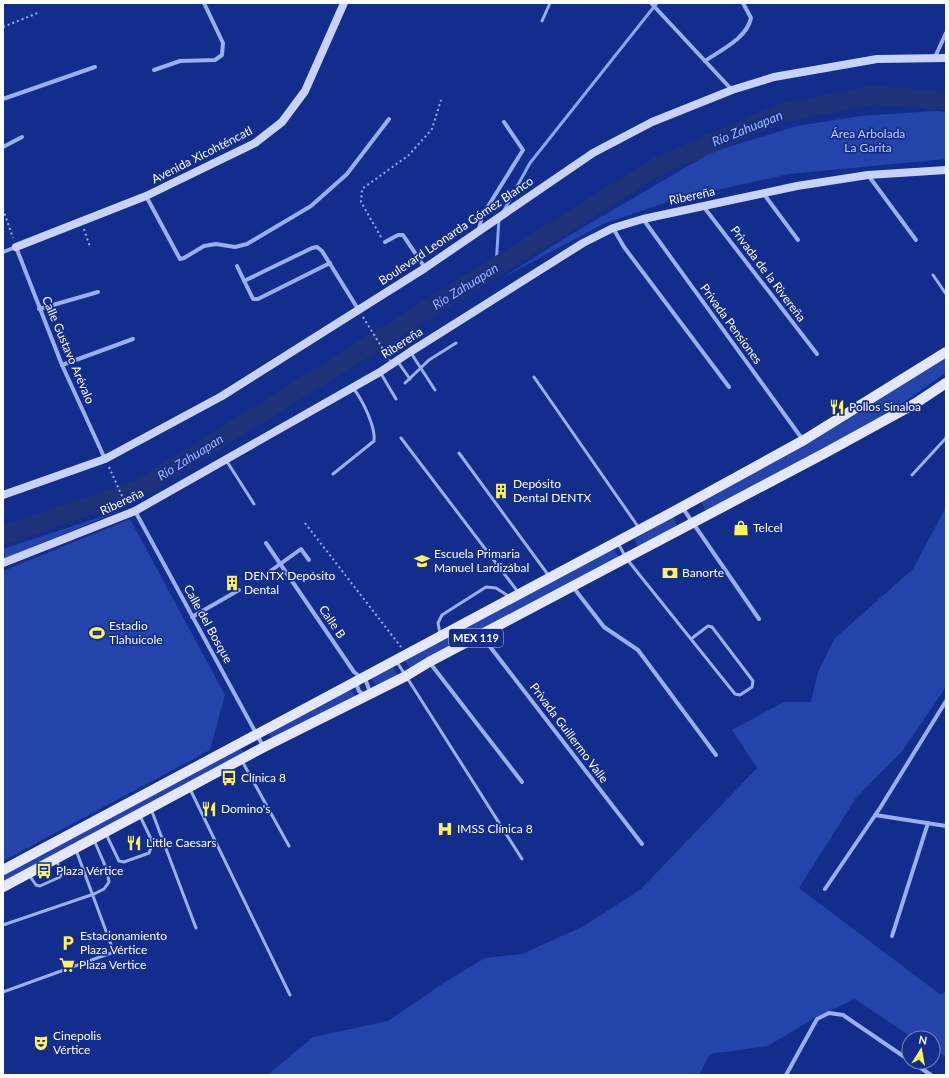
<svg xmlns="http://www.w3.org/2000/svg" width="949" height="1078" font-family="Lato,sans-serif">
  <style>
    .green { fill: #2444ab }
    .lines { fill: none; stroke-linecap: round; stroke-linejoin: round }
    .stream { stroke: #8ba6f4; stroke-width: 3 }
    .river { stroke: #1d3279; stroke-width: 19 }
    .path { stroke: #9aaff1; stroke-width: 2; stroke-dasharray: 2 3; stroke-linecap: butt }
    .lane { stroke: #9aaff1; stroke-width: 3 }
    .street { stroke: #9aaff1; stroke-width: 4 }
    .secondary { stroke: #c8d3fc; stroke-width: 8 }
    .primary { stroke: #e4e8ff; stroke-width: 10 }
    .path-bridge { stroke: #9aaff1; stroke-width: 2; stroke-dasharray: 2 3; stroke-linecap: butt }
    .labels { text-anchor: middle; stroke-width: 3.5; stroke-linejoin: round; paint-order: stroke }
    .shield { fill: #122d8b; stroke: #b8c0dc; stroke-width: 1 }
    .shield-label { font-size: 11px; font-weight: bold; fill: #fff }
    .park-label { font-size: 12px; fill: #c0cffc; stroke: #122d8b }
    .street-label { font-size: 12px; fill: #fff; stroke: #122d8b }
    .poi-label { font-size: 12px; fill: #fff; stroke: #122d8b; text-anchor: start }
    .water-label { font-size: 13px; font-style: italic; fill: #a5baf8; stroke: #122d8b }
  </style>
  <rect width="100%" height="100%" fill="#122d8b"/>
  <!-- green -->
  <g class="green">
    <polygon points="934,111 946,112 946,159 789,174 676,199 603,224 502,278 570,235 712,152 797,126 861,116"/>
    <path d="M946 356V372C873 429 789 469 706 512L701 501Z"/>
    <polygon points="946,507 946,687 903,750 856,798 799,888 941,995 946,991 946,1056 933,1050 933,1038 913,1038 855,999 816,1017 768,1046 710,1054 699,1075 264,1075 270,1073 313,1037 388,1021 445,982 485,958 522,954 584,926 641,889 757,768 732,730 784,702 811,702 818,672 834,639 913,569"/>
    <polygon points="122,510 3,559 3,549"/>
    <polygon points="673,516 677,526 638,548 635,539"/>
    <polygon points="130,519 225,695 210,750 3,861 3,571"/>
    <polygon points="613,548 621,560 411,669 404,660"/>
    <polygon points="392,665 398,676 377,687 370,677"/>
    <polygon points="350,688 356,697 273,740 268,733"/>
    <polygon points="240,747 244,754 3,883 3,872"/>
  </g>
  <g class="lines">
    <!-- stream -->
    <g class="stream">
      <polyline points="503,212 530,163 657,3"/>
      <polyline points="496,267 499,218"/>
    </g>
    <!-- river -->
    <polyline class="river" points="3,535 139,489 658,166 781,113 874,95 946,101"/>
    <!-- path -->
    <g class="path">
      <polyline points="3,27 40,12"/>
      <polyline points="3,209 13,238"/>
      <polyline points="84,229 90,247"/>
      <polyline points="381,237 361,202 362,189 409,155 432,129 441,100"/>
      <polyline points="109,467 126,505"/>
      <polyline points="305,523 401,647"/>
    </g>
    <!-- lane -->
    <g class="lane">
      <polyline points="542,21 550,3"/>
      <polyline points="933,275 946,294"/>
      <polyline points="411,353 435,390"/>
      <polyline points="398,362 410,379"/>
      <polyline points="380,372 396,399"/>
      <polyline points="534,377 639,528"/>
      <polyline points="405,383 429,360 456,343"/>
      <polyline points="401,438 518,592"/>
      <polyline points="459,453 549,576"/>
      <polyline points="226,460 254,504"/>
      <path d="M333 474 374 441C376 427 362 399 353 388"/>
      <polyline points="912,475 946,438"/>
      <polyline points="618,543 626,558 735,694 740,695 752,687 753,681 712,627 708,626 691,639"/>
      <polyline points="440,634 438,623 442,615 486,587 496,588 510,597"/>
      <polyline points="397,662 522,859"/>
      <polyline points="242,761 289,846"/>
      <polyline points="190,789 290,995"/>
      <polyline points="151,809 196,928"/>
      <polyline points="106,834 119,861 124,862 149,853 153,843 140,816"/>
      <polyline points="29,875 36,885 40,886 60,877 61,874 57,861"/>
      <polyline points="3,925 94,894 104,889 109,882 107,870 94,840"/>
      <polyline points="3,992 111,953 113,950 76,850"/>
    </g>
    <!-- street -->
    <g class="street">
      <polyline points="651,3 732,90"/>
      <polyline points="935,57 946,33"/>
      <path d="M705 61C721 50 747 38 751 18L743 3"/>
      <polyline points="154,70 180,61 215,60 222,55 223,43 204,3"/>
      <polyline points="3,99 95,67"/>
      <polyline points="3,147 22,137"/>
      <polyline points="868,175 916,240"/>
      <polyline points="763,193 798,240"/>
      <polyline points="146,196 180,259 184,258 204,246 216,244 235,247 247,244 311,206 347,174 389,119"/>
      <polyline points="703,206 817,354"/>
      <polyline points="643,219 803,440"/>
      <polyline points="613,228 624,247 729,387"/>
      <polyline points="479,229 482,216 523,150 504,122"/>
      <polyline points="385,242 398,235 403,235 425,268"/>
      <polyline points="3,252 16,247 62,365 105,459"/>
      <polyline points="237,266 253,299 258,299 330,263"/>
      <polyline points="244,281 312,248 317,247 322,251 358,309"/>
      <polyline points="39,309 98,292"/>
      <polyline points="62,365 133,339"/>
      <polyline points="682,507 759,619"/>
      <polyline points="135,511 263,746"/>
      <polyline points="266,543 354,672 366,681 370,692"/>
      <polyline points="258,580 301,549 309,560"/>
      <polyline points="573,587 604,627 638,650 716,755"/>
      <polyline points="192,617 239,590"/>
      <polyline points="481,635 642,844"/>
      <polyline points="430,663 522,782"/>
      <polyline points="356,683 359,691 365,696"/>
      <polyline points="875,815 946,826"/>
      <polyline points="825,889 880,808 946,701"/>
      <polyline points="892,936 928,823"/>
      <polyline points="912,1062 931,1075"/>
      <polyline points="786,1075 817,1019 829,1013 843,1015 909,1060"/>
    </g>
    <!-- secondary -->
    <g class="secondary">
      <polyline points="16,247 146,196 255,143 282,122 305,91 344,3"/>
      <polyline points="3,495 105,459 222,396 425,268 593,153 652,122 732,90 774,77 877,59 946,58"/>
      <polyline points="3,563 135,511 380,372 410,352 583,243 613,228 643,219 797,186 868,175 946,170"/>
    </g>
    <!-- primary -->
    <g class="primary">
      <polyline points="3,870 682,507 804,440 946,352"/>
      <polyline points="3,887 264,747 406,676 429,662 825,453 916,403 946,383"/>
    </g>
    <!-- path-bridge -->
    <polyline class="path-bridge" points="363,317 391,362"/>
  </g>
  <!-- icons -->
  <defs>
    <symbol id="restaurant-bare" viewBox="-9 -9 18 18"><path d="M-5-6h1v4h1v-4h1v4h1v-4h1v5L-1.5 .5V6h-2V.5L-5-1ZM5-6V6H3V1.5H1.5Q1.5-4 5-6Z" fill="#fff25a" stroke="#122d8b" stroke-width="2.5" paint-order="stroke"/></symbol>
    <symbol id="building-bare" viewBox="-9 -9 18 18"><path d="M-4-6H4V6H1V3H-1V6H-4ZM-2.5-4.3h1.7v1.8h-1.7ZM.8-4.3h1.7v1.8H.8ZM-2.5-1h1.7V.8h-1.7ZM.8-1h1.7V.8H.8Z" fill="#fff25a" stroke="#122d8b" stroke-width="2.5" paint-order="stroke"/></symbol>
    <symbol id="shop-bare" viewBox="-9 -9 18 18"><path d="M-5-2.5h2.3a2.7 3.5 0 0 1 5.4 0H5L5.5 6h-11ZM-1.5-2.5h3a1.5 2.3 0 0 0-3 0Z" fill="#fff25a" stroke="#122d8b" stroke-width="2.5" paint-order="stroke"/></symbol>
    <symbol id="school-bare" viewBox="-9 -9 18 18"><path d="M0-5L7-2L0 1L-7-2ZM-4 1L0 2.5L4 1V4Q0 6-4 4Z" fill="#fff25a" stroke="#122d8b" stroke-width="2.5" paint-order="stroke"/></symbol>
    <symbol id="bank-bare" viewBox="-9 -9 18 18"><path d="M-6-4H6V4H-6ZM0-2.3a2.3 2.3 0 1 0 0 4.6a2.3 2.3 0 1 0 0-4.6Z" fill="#fff25a" stroke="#122d8b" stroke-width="2.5" paint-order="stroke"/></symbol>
    <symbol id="stadium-bare" viewBox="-9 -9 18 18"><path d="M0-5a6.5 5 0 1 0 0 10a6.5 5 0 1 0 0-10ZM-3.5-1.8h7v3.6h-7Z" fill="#fff25a" stroke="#122d8b" stroke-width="2.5" paint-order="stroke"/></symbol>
    <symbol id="bus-bare" viewBox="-9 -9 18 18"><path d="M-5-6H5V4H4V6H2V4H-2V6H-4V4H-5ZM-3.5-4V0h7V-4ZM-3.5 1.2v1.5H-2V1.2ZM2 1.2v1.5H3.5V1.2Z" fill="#fff25a" stroke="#122d8b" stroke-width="2.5" paint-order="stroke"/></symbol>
    <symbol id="hospital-bare" viewBox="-9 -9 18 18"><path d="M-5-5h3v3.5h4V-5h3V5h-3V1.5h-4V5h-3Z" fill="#fff25a" stroke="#122d8b" stroke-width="2.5" paint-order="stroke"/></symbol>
    <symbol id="parking-bare" viewBox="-9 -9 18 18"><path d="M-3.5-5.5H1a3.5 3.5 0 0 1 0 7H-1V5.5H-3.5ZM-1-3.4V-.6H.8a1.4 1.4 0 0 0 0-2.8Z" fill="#fff25a" stroke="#122d8b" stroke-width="2.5" paint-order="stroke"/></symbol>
    <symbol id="supermarket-bare" viewBox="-9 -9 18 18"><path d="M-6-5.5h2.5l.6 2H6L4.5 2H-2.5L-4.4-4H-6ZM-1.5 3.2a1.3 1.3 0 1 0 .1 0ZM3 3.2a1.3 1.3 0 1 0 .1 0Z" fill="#fff25a" stroke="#122d8b" stroke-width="2.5" paint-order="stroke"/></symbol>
    <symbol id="theatre-bare" viewBox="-9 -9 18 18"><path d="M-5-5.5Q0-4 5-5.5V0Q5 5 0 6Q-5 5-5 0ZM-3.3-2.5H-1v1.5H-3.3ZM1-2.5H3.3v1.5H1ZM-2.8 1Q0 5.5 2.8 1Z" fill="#fff25a" stroke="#122d8b" stroke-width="2.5" paint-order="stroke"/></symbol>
  </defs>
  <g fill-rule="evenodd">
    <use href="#restaurant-bare" x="826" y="396" width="22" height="22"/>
    <use href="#building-bare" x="490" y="480" width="22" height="22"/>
    <use href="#shop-bare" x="730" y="517" width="22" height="22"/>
    <use href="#school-bare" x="411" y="550" width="22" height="22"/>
    <use href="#bank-bare" x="659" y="562" width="22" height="22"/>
    <use href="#building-bare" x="221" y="572" width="22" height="22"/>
    <use href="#stadium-bare" x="86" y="622" width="22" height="22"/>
    <use href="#bus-bare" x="218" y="767" width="22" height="22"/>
    <use href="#restaurant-bare" x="198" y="798" width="22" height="22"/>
    <use href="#hospital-bare" x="434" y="818" width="22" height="22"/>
    <use href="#restaurant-bare" x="123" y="832" width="22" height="22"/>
    <use href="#bus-bare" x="33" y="860" width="22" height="22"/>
    <use href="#parking-bare" x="57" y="932" width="22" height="22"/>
    <use href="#supermarket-bare" x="56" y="954" width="22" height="22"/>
    <use href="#theatre-bare" x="30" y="1032" width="22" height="22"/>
  </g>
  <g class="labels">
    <!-- shield labels -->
    <rect class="shield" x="449" y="629" width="54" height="18" rx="3"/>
    <g class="shield-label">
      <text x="476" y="642">MEX 119</text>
    </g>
    <!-- park labels -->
    <g class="park-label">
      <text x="868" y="138">Área Arbolada<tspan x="868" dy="14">La Garita</tspan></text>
    </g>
    <!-- street labels -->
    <g class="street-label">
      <text transform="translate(202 155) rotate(-27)" y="4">Avenida Xicohténcatl</text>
      <text transform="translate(692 196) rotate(-12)" y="4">Ribereña</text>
      <text transform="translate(456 231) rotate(-34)" y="4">Boulevard Leonarda Gómez Blanco</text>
      <text transform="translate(768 274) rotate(53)" y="4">Privada de la Rivereña</text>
      <text transform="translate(731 324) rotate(54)" y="4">Privada Pensiones</text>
      <text transform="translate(402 343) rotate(-33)" y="4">Ribereña</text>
      <text transform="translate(68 350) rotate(67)" y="4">Calle Gustavo Arévalo</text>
      <text transform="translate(122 502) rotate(-25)" y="4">Ribereña</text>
      <text transform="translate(332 622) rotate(56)" y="4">Calle B</text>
      <text transform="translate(208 624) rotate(61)" y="4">Calle del Bosque</text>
      <text transform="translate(569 733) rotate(53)" y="4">Privada Guillermo Valle</text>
    </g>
    <!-- poi labels -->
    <g class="poi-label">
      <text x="849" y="411">Pollos Sinaloa</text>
      <text x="513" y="488">Depósito<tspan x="513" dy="14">Dental DENTX</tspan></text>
      <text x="753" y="532">Telcel</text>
      <text x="434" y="558">Escuela Primaria<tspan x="434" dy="14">Manuel Lardizábal</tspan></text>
      <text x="682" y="577">Banorte</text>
      <text x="244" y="580">DENTX Depósito<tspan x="244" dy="14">Dental</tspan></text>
      <text x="109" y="630">Estadio<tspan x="109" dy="14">Tlahuicole</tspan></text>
      <text x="241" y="782">Clínica 8</text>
      <text x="221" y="813">Domino's</text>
      <text x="457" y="833">IMSS Clínica 8</text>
      <text x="146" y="847">Little Caesars</text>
      <text x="56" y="875">Plaza Vértice</text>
      <text x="80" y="940">Estacionamiento<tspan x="80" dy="14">Plaza Vértice</tspan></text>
      <text x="79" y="969">Plaza Vertice</text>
      <text x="53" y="1040">Cinepolis<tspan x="53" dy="14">Vértice</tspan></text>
    </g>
    <!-- water labels -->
    <g class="water-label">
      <text transform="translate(747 128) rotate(-22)" y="5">Río Zahuapan</text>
      <text transform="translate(465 286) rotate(-32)" y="5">Río Zahuapan</text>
      <text transform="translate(190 457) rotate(-32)" y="5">Río Zahuapan</text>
    </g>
  </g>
  <!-- border -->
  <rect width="949" height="1078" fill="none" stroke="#ffffff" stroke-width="8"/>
  <!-- north arrow -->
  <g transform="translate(921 1050) rotate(11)"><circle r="19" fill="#122d8b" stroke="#7181b9"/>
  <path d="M0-3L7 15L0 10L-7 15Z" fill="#fff25a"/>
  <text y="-6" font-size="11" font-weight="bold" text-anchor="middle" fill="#ffffff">N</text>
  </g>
</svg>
